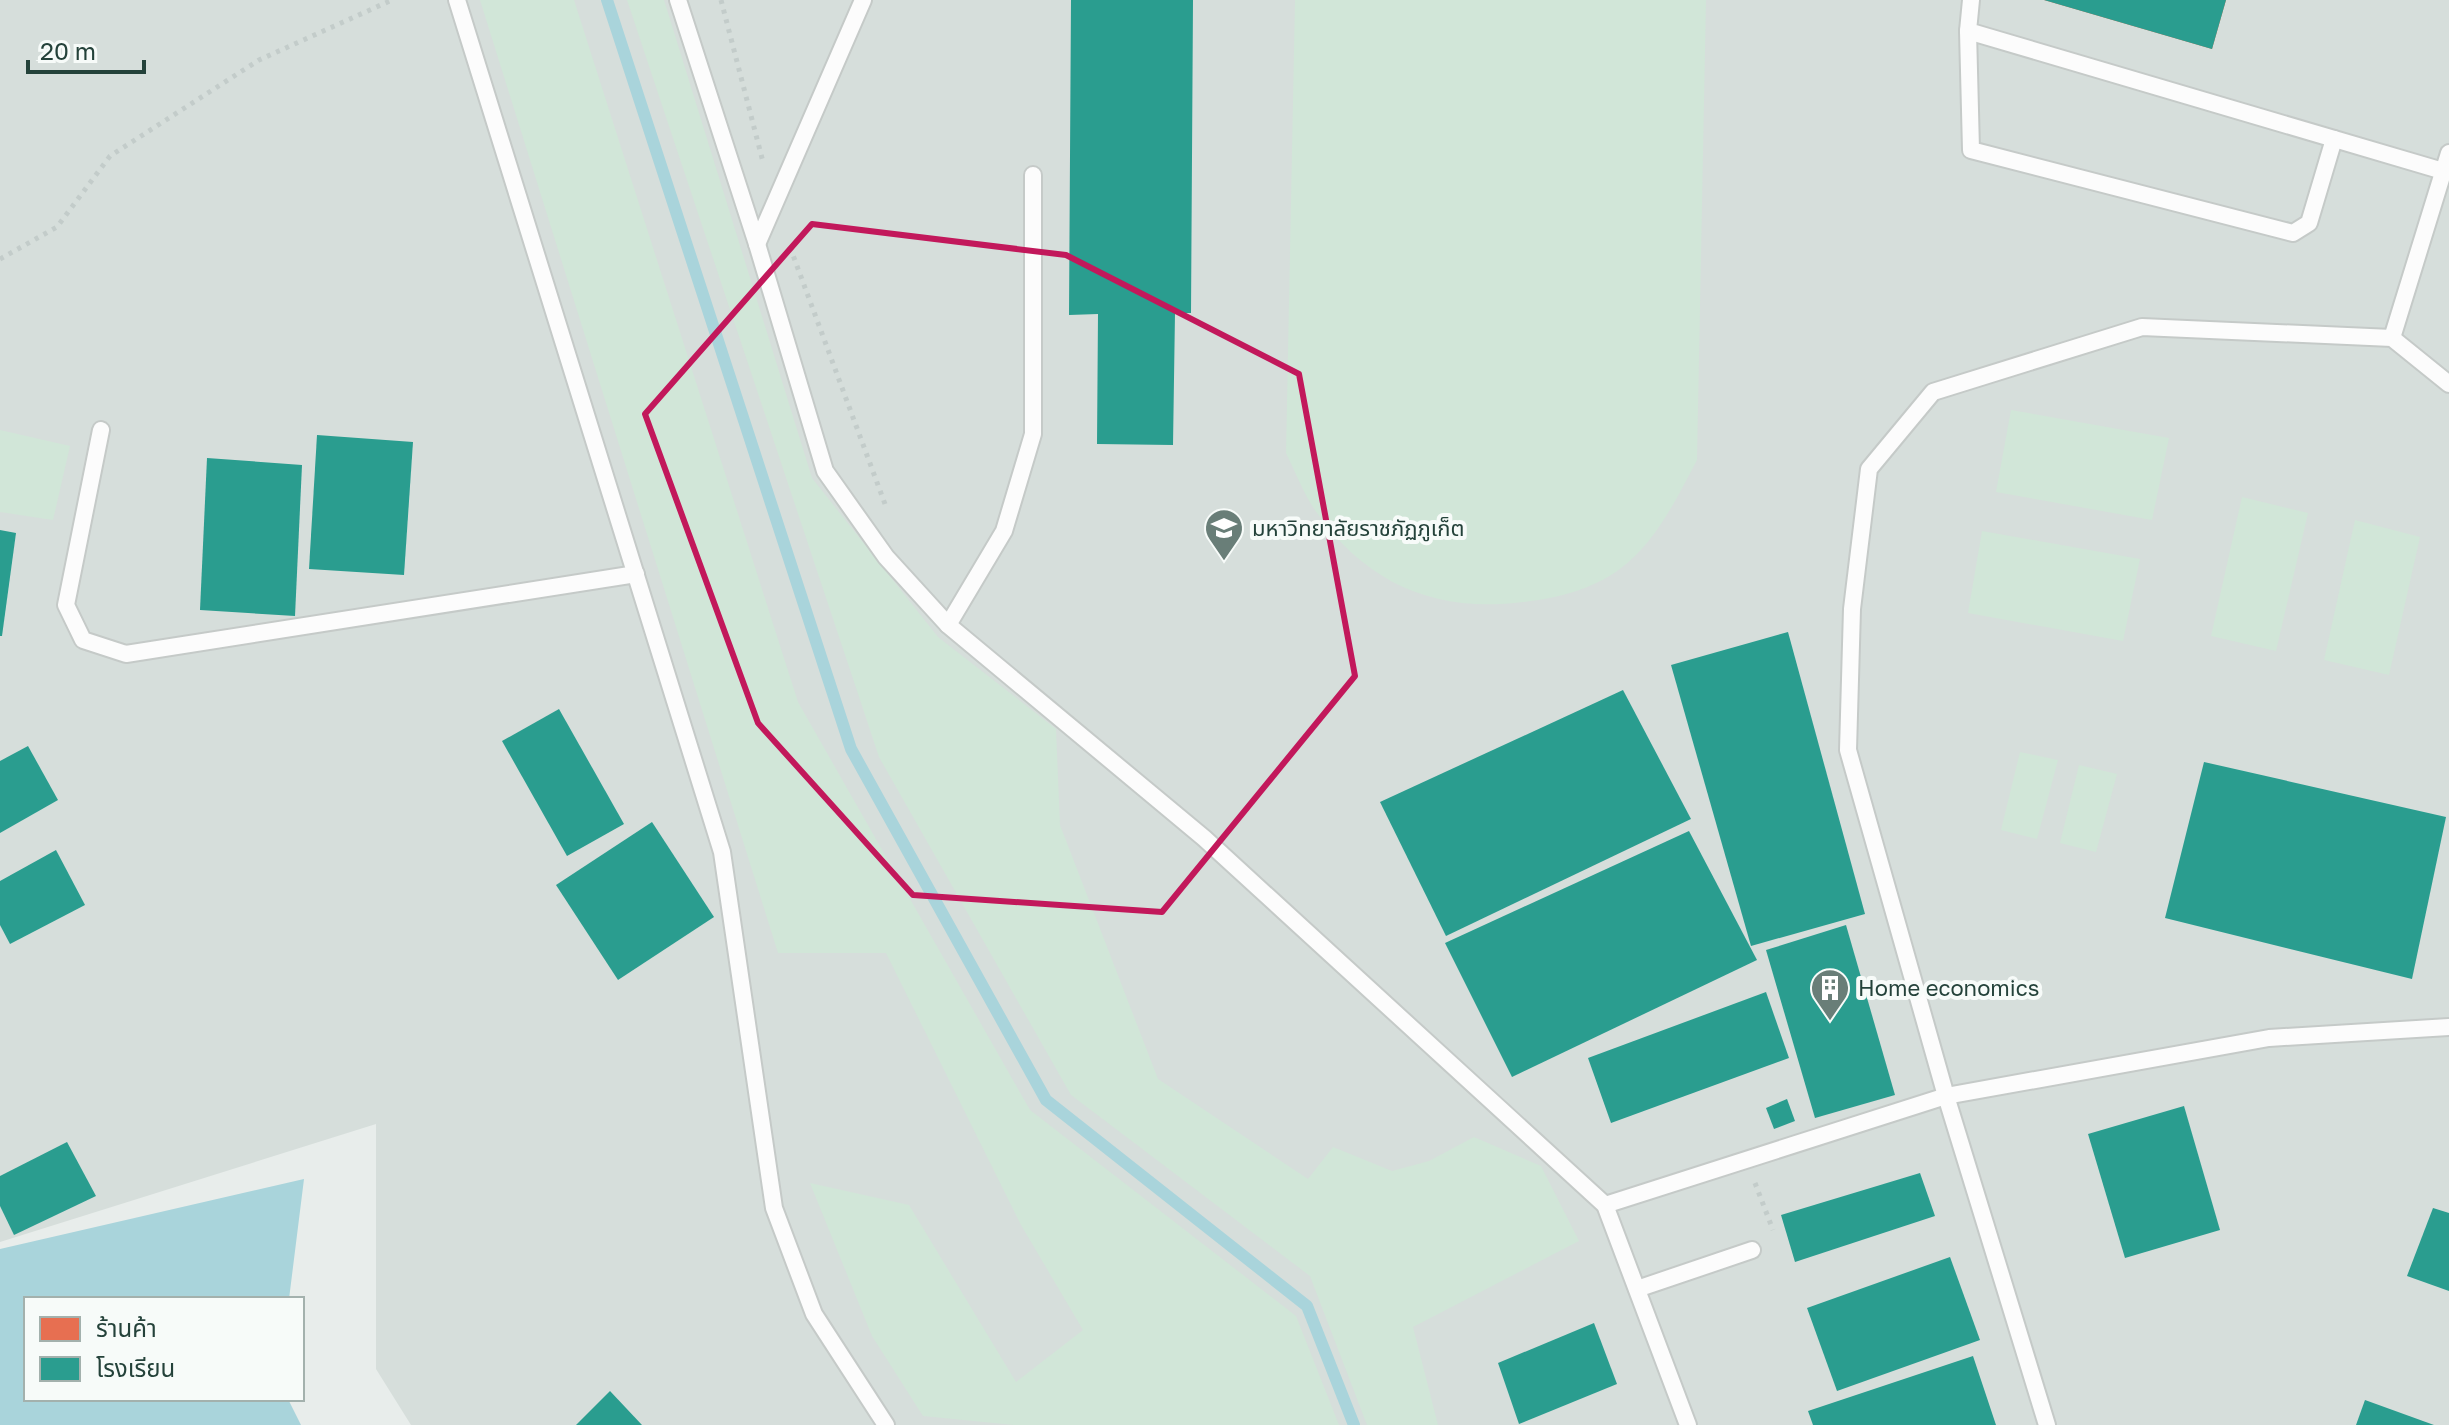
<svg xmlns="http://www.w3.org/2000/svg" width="2449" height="1425" font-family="'Golos Text','Noto Sans Thai',sans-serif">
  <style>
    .built { fill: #d6dedb }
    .green { fill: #d1e6d8 }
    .water { fill: #a9d4db }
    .shops { fill: #e76f51 }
    .schools { fill: #2a9d8f }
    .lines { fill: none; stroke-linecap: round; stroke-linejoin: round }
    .stream { stroke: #a9d4db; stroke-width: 12 }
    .service-casing { stroke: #c5cac8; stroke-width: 20 }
    .path { stroke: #c3ccca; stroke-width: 5; stroke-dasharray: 4 6; stroke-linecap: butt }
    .service { stroke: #fcfcfc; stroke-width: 16 }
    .marked { fill: none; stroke: #c2185b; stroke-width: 6; stroke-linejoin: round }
    .labels { text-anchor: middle; stroke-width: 8; stroke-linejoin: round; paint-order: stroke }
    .poi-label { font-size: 22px; fill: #24423a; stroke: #f7fbf9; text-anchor: start }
  </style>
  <rect width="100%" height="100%" fill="#e8edeb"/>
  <!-- built -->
  <polygon class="built" points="0,0 2449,0 2449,1425 411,1425 376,1369 376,1124 0,1242"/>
  <!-- green -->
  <g class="green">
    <polygon points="480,0 574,0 798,702 1030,1110 1296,1316 1339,1425 1014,1425 923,1416 872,1336 810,1183 909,1205 1016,1382 1083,1330 1021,1225 886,953 778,953"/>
    <polygon points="627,0 664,0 812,478 938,637 1056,729 1060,825 1158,1079 1308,1179 1333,1147 1392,1171 1429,1161 1474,1137 1541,1166 1579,1241 1413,1327 1438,1425 1367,1425 1310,1276 1071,1095 879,757"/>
    <path d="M1295 0H1706L1697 460C1677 498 1656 542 1620 569 1591 590 1558 598 1523 602 1437 613 1368 585 1317 513 1304 495 1296 473 1286 453Z"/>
    <polygon points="2011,410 2169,438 2152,520 1996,492"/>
    <polygon points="0,430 70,446 53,520 0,512"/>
    <polygon points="2242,497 2308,513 2276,651 2211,636"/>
    <polygon points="2355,520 2420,537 2389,675 2324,660"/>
    <polygon points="1982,531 2140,559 2123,641 1968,613"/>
    <polygon points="2020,752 2058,760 2037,839 2001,830"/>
    <polygon points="2079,765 2117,774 2096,852 2060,843"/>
  </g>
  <!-- water -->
  <polygon class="water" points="304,1179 289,1299 26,1299 26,1399 288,1399 301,1425 0,1425 0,1249"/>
  <!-- shops -->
  <polygon class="shops" points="2044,0 2226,0 2212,49"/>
  <!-- schools -->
  <g class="schools">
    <polygon points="1071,0 1193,0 1191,313 1175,313 1173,445 1097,444 1098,314 1069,315"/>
    <polygon points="2044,0 2226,0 2212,49"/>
    <polygon points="317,435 413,442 404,575 309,569"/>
    <polygon points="207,458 302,465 295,616 200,610"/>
    <polygon points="0,530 16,533 2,636 0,636"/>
    <polygon points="1788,632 1865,914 1751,946 1671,665"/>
    <polygon points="1623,690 1691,819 1446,936 1380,802"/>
    <polygon points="559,709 624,824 567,856 502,741"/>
    <polygon points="28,746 58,800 0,833 0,761"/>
    <polygon points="2204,762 2446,817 2412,979 2165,918"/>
    <polygon points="652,822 714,917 618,980 556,885"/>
    <polygon points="1689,831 1757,960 1512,1077 1445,943"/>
    <polygon points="56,850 85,905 10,944 0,925 0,881"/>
    <polygon points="1846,925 1895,1095 1815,1118 1766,950"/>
    <polygon points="1766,992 1789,1058 1611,1123 1588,1058"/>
    <polygon points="1787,1099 1795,1121 1774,1129 1766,1108"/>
    <polygon points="2184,1106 2220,1230 2125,1258 2088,1134"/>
    <polygon points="67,1142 96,1196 14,1235 0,1206 0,1176"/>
    <polygon points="1920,1173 1935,1216 1795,1262 1781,1215"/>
    <polygon points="2433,1208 2449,1213 2449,1291 2407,1276"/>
    <polygon points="1950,1257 1980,1340 1837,1391 1807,1308"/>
    <polygon points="1594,1323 1617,1384 1519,1424 1498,1363"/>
    <polygon points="1973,1356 1996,1425 1813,1425 1808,1411"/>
    <polygon points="610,1391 642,1425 576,1425"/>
    <polygon points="2365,1400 2434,1425 2356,1425"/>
  </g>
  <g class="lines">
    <!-- stream -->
    <polyline class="stream" points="607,0 851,749 1046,1100 1307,1306 1354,1425"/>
    <defs>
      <g id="service">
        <polyline points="457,0 722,852 774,1208 814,1314 886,1425"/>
        <polyline points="678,0 757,244 825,471 886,557 948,625 1204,838 1605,1205 1688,1425"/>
        <polyline points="1971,0 1968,31 2443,171"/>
        <polyline points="1968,31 1971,150 2293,233 2309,223 2334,139"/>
        <polyline points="757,244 863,0"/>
        <polyline points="2392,338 2449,153"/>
        <polyline points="101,430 66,605 83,640 126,654 636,574"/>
        <polyline points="948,625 1004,531 1033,434 1033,175"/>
        <polyline points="1605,1205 1946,1096 2269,1038 2449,1027"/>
        <polyline points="1637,1289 1752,1250"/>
        <polyline points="2047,1425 1946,1096 1848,750 1852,609 1869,469 1933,392 2142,327 2392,338 2449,384"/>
      </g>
    </defs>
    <!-- service casing -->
    <use href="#service" class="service-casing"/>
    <!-- path -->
    <g class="path">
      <polyline points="721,0 763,162"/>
      <polyline points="790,247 885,504"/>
      <polyline points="0,259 57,227 110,156 259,60 392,0"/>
      <polyline points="1755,1183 1773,1230"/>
    </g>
    <!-- service -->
    <use href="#service" class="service"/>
  </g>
  <!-- marked area -->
  <path class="marked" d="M812 224 1066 255 1299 374 1355 676 1162 912 913 895 758 723 645 414Z"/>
  <!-- icons -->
  <defs>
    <symbol id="university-pin" viewBox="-11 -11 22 30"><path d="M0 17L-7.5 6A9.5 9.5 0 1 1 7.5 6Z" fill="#697e78" stroke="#f7fbf9"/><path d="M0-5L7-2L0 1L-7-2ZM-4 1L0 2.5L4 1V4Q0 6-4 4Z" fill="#fff"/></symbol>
    <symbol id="building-pin" viewBox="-11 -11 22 30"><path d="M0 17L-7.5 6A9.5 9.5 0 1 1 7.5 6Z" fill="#697e78" stroke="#f7fbf9"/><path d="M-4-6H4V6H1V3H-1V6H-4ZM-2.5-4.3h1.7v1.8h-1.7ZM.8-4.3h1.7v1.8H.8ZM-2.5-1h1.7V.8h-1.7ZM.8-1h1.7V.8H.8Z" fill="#fff"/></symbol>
  </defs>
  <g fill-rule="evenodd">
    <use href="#university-pin" x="1202" y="506" width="44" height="60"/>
    <use href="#building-pin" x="1808" y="966" width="44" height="60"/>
  </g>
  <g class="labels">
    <!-- poi labels -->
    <g class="poi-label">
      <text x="1252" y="536">มหาวิทยาลัยราชภัฏภูเก็ต</text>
      <text x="1858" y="996">Home economics</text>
    </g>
  </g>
  <!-- legend -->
  <rect x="24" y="1297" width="280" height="104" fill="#f7fbf9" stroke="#a3b1ad" stroke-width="2"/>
  <rect x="40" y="1317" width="40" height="24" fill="#e76f51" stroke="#a3b1ad" stroke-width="2"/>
  <text x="96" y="1337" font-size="24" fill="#24423a">ร้านค้า</text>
  <rect x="40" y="1357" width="40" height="24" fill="#2a9d8f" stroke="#a3b1ad" stroke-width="2"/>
  <text x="96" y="1377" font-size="24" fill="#24423a">โรงเรียน</text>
  <!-- scale -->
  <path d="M28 60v12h116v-12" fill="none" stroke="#24423a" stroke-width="4"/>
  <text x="40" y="60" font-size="24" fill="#24423a" stroke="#f7fbf9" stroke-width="6" paint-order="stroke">20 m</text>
</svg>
